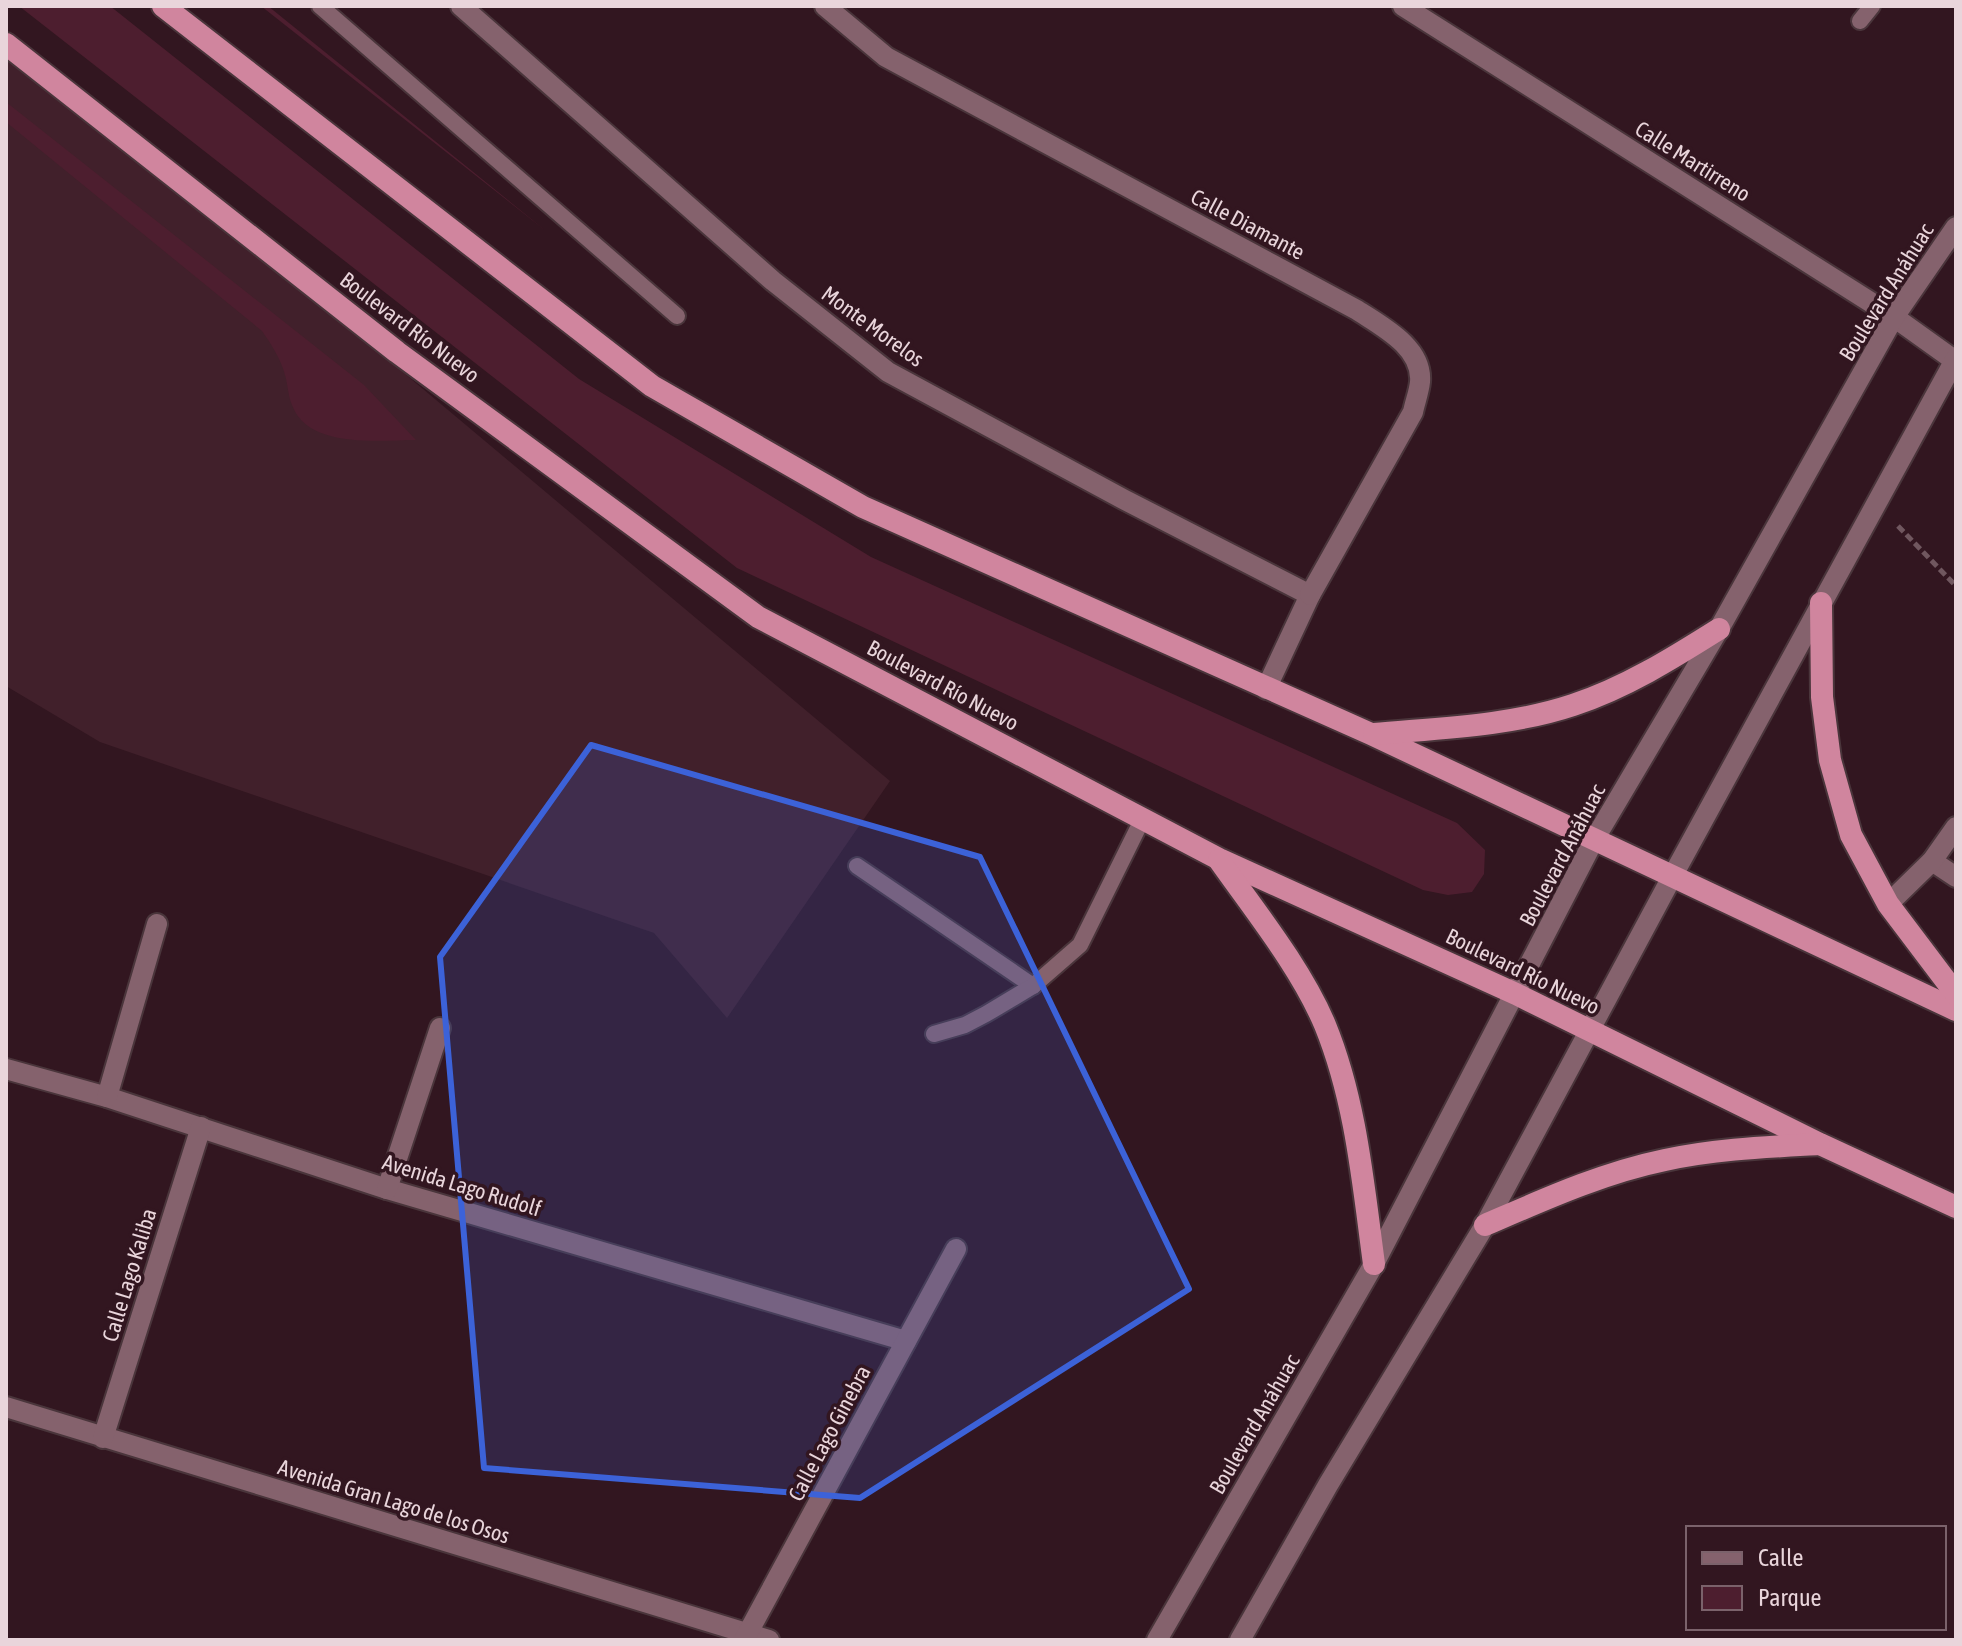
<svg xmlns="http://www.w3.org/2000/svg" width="1962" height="1646" font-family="'Asap Condensed',sans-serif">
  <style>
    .built { fill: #41202b }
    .green { fill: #4d1e2f }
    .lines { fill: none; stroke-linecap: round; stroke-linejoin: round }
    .service-casing { stroke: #4a353b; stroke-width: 20 }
    .minor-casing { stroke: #4a353b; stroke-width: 24 }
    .secondary-casing { stroke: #4a353b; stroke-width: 24 }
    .trunk-casing { stroke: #4a353b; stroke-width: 26 }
    .path { stroke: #70575f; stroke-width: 5; stroke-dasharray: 8 4; stroke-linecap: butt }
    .service { stroke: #85626d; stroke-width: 16 }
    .minor { stroke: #85626d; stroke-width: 20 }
    .secondary { stroke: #85626d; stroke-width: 20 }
    .trunk { stroke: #d0859e; stroke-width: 22 }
    .marked { fill: #3c62d8; fill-opacity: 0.2; stroke: #3c62d8; stroke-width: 6; stroke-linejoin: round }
    .labels { text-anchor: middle; stroke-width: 7; stroke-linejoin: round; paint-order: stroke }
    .street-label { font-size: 22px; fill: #e9d5db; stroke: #321620 }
  </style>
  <rect width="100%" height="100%" fill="#321620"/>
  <!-- built -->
  <polygon class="built" points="6,39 890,781 727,1018 654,933 100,742 6,686"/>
  <!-- green -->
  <g class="green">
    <polygon points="19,6 110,6 579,379 871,557 1457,823 1485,850 1484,874 1472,892 1448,895 1423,890 737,568"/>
    <polygon points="261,6 268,6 546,231"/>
    <path d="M6 102 364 385 416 440C378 440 308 449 292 405 288 396 288 385 285 375 281 359 271 344 262 331L6 122Z"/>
  </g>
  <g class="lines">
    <defs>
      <g id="service">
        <polyline points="320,6 677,316"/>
        <polyline points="1860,21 1872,6"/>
        <polyline points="857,866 1033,986"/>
        <polyline points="934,1034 965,1025 986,1014 1033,986 1080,945 1142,820"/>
      </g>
      <g id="minor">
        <polyline points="461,6 773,281 888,372 1123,499 1310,595 1266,689"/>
        <path d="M825 6 886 57 1357 310C1381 326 1423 347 1420 382 1419 392 1415 402 1413 412L1310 595"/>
        <polyline points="1403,6 1894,317 1954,360"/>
        <polyline points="1932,861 1956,877"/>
        <polyline points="1888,904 1932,861 1956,827"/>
        <polyline points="6,1069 107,1097 387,1189 906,1341"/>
        <polyline points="107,1097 157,924"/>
        <polyline points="387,1189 440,1028"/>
        <polyline points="6,1407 769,1640"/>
        <polyline points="103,1438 201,1127"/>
        <polyline points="744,1640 956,1249"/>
      </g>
      <g id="secondary">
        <polyline points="1157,1640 1374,1264 1594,840 1719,629 1894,317 1956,227"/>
        <polyline points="1240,1640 1328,1485 1485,1225 1672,877 1956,358"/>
      </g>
      <g id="trunk">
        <polyline points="163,6 652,386 863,507 1371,734 1956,1010"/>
        <polyline points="6,44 397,352 758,617 1219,859 1516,994 1820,1144 1956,1207"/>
        <polyline points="1821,603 1822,697 1830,760 1851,835 1888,904 1956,994"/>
        <path d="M1374 734C1440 728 1510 726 1573 705 1625 688 1673 658 1719 629"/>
        <path d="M1219 860C1255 911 1301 968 1325 1025 1356 1101 1363 1183 1374 1264"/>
        <path d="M1485 1225C1543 1200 1602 1173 1665 1160 1716 1149 1767 1147 1819 1144"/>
      </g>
    </defs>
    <!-- service casing -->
    <use href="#service" class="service-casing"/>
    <!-- minor casing -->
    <use href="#minor" class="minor-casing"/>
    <!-- secondary casing -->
    <use href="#secondary" class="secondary-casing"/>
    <!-- trunk casing -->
    <use href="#trunk" class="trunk-casing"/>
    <!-- path -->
    <polyline class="path" points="1898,526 1956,586"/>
    <!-- service -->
    <use href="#service" class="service"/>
    <!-- minor -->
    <use href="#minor" class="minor"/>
    <!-- secondary -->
    <use href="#secondary" class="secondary"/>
    <!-- trunk -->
    <use href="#trunk" class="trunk"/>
  </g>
  <!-- marked area -->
  <path class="marked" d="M591 745 980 857 1189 1289 860 1498 484 1468 440 957Z"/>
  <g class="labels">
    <!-- street labels -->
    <g class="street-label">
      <text transform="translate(1693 161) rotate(32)" y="8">Calle Martirreno</text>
      <text transform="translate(1248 224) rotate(28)" y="8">Calle Diamante</text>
      <text transform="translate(1886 292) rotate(-58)" y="8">Boulevard Anáhuac</text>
      <text transform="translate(873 326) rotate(36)" y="8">Monte Morelos</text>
      <text transform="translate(410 327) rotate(37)" y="8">Boulevard Río Nuevo</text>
      <text transform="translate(943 685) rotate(28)" y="8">Boulevard Río Nuevo</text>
      <text transform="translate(1562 855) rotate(-62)" y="8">Boulevard Anáhuac</text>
      <text transform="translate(1523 971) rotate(26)" y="8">Boulevard Río Nuevo</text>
      <text transform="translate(462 1185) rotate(17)" y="8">Avenida Lago Rudolf</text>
      <text transform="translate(129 1275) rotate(-73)" y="8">Calle Lago Kaliba</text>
      <text transform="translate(1254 1424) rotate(-60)" y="8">Boulevard Anáhuac</text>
      <text transform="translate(829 1433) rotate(-62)" y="8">Calle Lago Ginebra</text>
      <text transform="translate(394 1501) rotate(17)" y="8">Avenida Gran Lago de los Osos</text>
    </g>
  </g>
  <!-- border -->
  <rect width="1962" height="1646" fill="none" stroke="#e9d5db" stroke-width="16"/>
  <!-- legend -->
  <rect x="1686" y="1526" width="260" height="104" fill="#321620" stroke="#7b626b" stroke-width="2"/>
  <rect x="1702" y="1552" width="40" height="12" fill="#85626d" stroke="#7b626b" stroke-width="2"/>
  <text x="1758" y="1566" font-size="24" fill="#e9d5db">Calle</text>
  <rect x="1702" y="1586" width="40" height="24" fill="#4d1e2f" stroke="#7b626b" stroke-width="2"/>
  <text x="1758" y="1606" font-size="24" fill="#e9d5db">Parque</text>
</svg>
